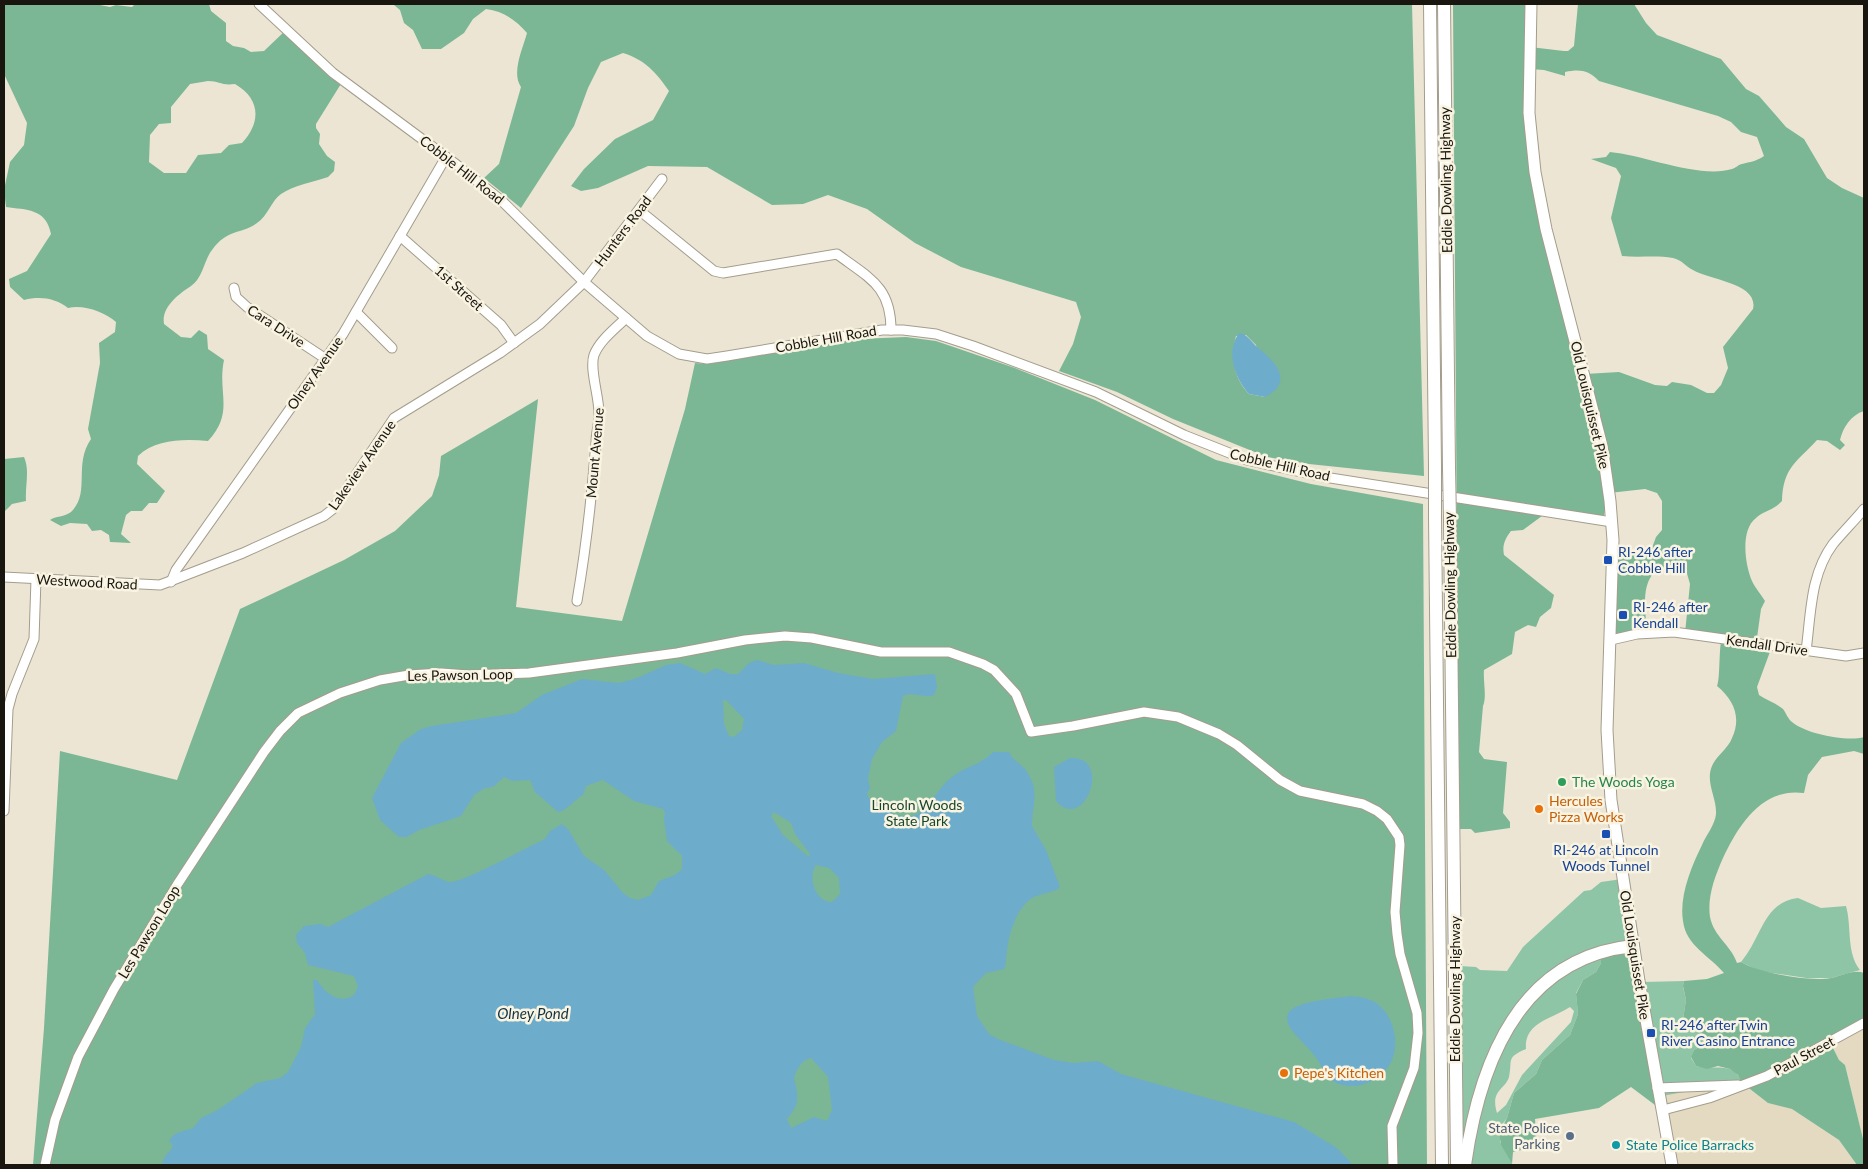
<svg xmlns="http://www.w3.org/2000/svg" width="1868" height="1169" font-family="Lato,sans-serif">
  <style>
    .built { fill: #e4dac1 }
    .green { fill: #8ec5a6; fill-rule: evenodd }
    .forest { fill: #7bb795; fill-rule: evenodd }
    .water { fill: #6daccb; fill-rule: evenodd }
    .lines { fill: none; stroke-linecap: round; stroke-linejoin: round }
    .minor-casing { stroke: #a39d8c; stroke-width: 11 }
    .major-casing { stroke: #a39d8c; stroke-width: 13 }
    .highway-casing { stroke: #a39d8c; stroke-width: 14 }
    .minor { stroke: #fff; stroke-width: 9 }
    .major { stroke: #fff; stroke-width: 11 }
    .highway { stroke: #fff; stroke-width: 12 }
    .highway-bridge-casing { stroke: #a39d8c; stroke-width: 14; stroke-linecap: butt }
    .highway-bridge { stroke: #fff; stroke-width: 12 }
    .transit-dot { fill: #1a4fb4; stroke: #f9f3e1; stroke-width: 2 }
    .leisure-dot { fill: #2e9e5b; stroke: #f9f3e1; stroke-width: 2 }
    .food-dot { fill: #e8710a; stroke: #f9f3e1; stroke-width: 2 }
    .service-dot { fill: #5c6f8a; stroke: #f9f3e1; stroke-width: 2 }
    .culture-dot { fill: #0f9aa8; stroke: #f9f3e1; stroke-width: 2 }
    .labels { text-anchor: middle; stroke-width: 5; stroke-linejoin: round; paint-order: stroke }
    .street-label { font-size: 14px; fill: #191610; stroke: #f9f3e1 }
    .transit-label { font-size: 14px; fill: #164399; stroke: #f9f3e1; text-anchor: start }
    .leisure-label { font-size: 14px; fill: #27864d; stroke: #f9f3e1; text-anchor: start }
    .food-label { font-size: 14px; fill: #c56008; stroke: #f9f3e1; text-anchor: start }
    .park-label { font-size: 14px; fill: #18462f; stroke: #f9f3e1 }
    .service-label { font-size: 14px; fill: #4e5e75; stroke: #f9f3e1; text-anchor: end }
    .culture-label { font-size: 14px; fill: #0d838f; stroke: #f9f3e1; text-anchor: start }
    .water-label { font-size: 15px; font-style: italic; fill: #143240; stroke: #f9f3e1 }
  </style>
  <rect width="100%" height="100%" fill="#ece5d4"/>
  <!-- built -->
  <g class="built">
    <polygon points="1864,1021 1864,1143 1845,1065 1839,1060 1830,1042"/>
    <polygon points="1741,1082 1768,1103 1792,1109 1823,1129 1839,1140 1857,1165 1674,1165 1662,1096"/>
  </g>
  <!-- green -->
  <g class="green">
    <path d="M1622 879 1634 944 1601 963 1596 972 1583 980 1576 993 1578 1014 1570 1035 1542 1060 1536 1074 1514 1093 1507 1118 1501 1126 1500 1142 1512 1164 1456 1165 1460 966 1476 967 1480 970 1507 971 1523 947 1584 891 1591 890 1601 882ZM1570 1007 1574 1011 1571 1022 1522 1075 1506 1105 1497 1113C1490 1090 1505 1090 1509 1077 1513 1060 1505 1058 1526 1049 1524 1022 1552 1019 1570 1007Z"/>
    <path d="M1798 898 1821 908 1846 906C1852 927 1846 952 1860 970L1831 978H1806L1759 971 1741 962C1762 938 1763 902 1798 898Z"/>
    <path d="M1684 981 1683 987 1686 1000 1683 1019 1694 1025 1704 1035 1703 1045 1694 1050 1691 1058 1696 1066C1711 1071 1735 1060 1741 1082L1662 1096 1642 982Z"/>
  </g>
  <!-- forest -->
  <g class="forest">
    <path d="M4 4H95L110 7 116 5 132 7 135 4H209L211 11 226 23V41L233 46 244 48 251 52 264 51 286 30 344 79 316 124V128L320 134 319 144 327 156 335 162 334 171 328 177C314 182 294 185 281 194 271 201 268 216 257 223 240 235 228 228 212 250 204 260 203 278 191 286 179 294 161 307 164 324L181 337 191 338 199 330 207 335 208 349 224 360C217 393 235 412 208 441 184 439 156 439 138 456L137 464 165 491 157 503H149L142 511H131L126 515 121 534 131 543 110 542 109 535 101 530 92 531 87 524 70 523 61 526 50 520C55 516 65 517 71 512 91 493 73 465 91 439L88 429 100 363 99 343 115 332 116 322C105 312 83 304 68 308 55 298 40 296 24 300L10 287 9 279 27 271 51 234C46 208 26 210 6 207L4 190 10 162 24 145 27 123 4 74ZM208 81C219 81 222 86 235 84 261 99 261 123 242 143L229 145 221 153 198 155 186 173H164L149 162 150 135 159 124 171 123V107L190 84Z"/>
    <path d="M385 4H1412L1424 476 1309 464 1267 457 1173 419 1117 392 1059 371 1073 344 1081 317 1076 302 961 267 915 243 867 209 828 195 803 204 772 205 707 167 648 166 598 188 581 191 571 186 584 169 615 139 653 120 669 91C656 72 645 60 623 53L601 62 588 88 574 126 521 208 484 178 499 164 521 87C511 73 523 48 527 33 516 20 503 11 486 9L473 19 464 33 441 49H422L413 30 404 23 400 10 394 5ZM1246 335 1256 345 1265 397 1249 394C1234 378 1230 358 1236 336Z"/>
    <path d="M1453 4H1530V47L1564 51H1568L1574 46 1578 4H1634L1646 23 1657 35 1721 59 1746 89 1759 96 1786 127 1804 139 1827 178 1842 188 1864 198V411C1851 415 1843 427 1840 440L1845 445 1840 450 1827 441 1817 440C1797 462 1783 467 1782 501 1771 512 1765 510 1756 518 1740 530 1745 565 1752 581 1755 588 1761 594 1765 601L1761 609 1756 645 1771 649 1757 687 1759 695C1766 700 1776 703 1783 709 1786 713 1788 719 1792 722 1806 734 1847 742 1864 737V754L1854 751 1822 757 1808 775 1804 793C1762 787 1738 826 1723 858 1715 876 1707 897 1710 917 1714 937 1731 945 1737 963L1741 962C1759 973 1810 982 1831 978 1842 976 1854 969 1864 973V1021L1830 1042 1839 1060 1845 1065 1864 1143V1165H1857L1839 1140 1792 1109 1768 1103 1741 1082 1738 1075 1730 1069 1718 1066 1707 1069 1696 1066 1691 1057 1694 1050 1703 1045 1704 1035 1694 1025 1683 1019 1686 1000 1683 986 1684 981 1707 979 1724 973C1710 956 1686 946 1683 921 1679 897 1691 867 1702 845 1706 835 1715 825 1716 814 1717 798 1705 782 1712 766 1716 756 1728 749 1732 738 1742 717 1733 699 1717 686 1720 680 1719 652 1721 642L1685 633 1690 584 1686 570C1679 566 1669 562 1661 569 1658 571 1655 572 1652 575 1641 590 1646 615 1647 633L1614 635 1616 550H1642L1652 548 1656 537 1662 530V501L1657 493 1645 489 1609 493 1603 519 1546 513 1523 530 1511 531C1505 539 1502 545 1504 555L1554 595 1551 608 1540 617 1536 627 1528 625 1515 632 1512 654 1484 670C1483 681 1487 697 1483 706L1479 752 1484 759 1507 762 1503 813 1510 822V828L1475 833 1471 829H1459ZM1530 69 1544 70 1565 76V72C1580 69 1588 70 1599 81L1718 116 1731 122 1741 132 1757 137 1764 156C1757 161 1750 162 1742 164 1739 164 1736 168 1732 169 1700 179 1644 155 1610 152L1606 157 1591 159 1616 168 1621 176 1611 218 1622 256C1640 258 1656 255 1673 258 1682 260 1685 266 1693 270 1709 280 1759 283 1753 309L1723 347 1728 368 1721 385 1714 393H1707L1691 385 1672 382 1667 386 1655 385 1619 372 1585 374 1566 305 1528 115Z"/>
    <polygon points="906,337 936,341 1015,368 1095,400 1216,460 1311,484 1423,504 1427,1165 33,1165 44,1028 60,751 177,780 240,609 344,560 395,531 432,496 439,475 441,456 538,399 516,607 622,621 685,409 695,363 708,364 859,339"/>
    <path d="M24 457C30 470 25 486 26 501L12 504 4 512V459Z"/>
    <polygon points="1634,947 1663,1111 1631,1087 1599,1108 1535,1119 1537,1146 1513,1152 1512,1164 1501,1145 1499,1133 1507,1118 1514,1093 1536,1074 1542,1060 1570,1035 1578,1014 1576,994 1583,980 1596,972 1601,963 1601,952"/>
  </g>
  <!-- water -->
  <g class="water">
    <path d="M1239 333C1247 334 1251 341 1257 347 1275 361 1295 382 1265 397L1249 394C1235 379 1225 352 1239 333Z"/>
    <path d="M757 660 774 665 804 663 838 673 873 679 935 674 937 687 934 695C924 699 914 691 903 696L896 731 882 742 872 759 868 779 870 788 867 794C870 803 879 807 887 811 927 830 928 795 953 776 966 766 981 765 993 752H1009C1012 760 1019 762 1025 769 1041 791 1032 803 1032 826L1046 850 1060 887C1054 894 1036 892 1026 903 1015 914 1009 934 1007 950 1006 956 1007 963 1004 969L986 973 973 987 977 1016 989 1034 998 1039 1054 1060 1074 1063 1098 1061 1121 1074 1294 1122 1337 1148 1353 1165H162C165 1152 171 1153 173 1145L169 1141C176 1130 183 1132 193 1128L201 1118 216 1111 257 1083 280 1078 288 1072 301 1047 305 1028 315 1014 313 980H317C325 993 339 1005 354 995L358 987 354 976 308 965 305 953 297 943 296 935 304 926 320 924 328 927 428 874C436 875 442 881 450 882 463 883 527 847 545 839L550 831 562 824 568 829 584 856 604 870 623 893 630 898 638 900 651 895 659 881 675 875 682 869V856L667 841 664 820 665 813 663 809 634 801 603 780 586 786 583 795C574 800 568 810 558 812L535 792 530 780 512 781 504 777 493 787 485 788 474 795 461 816 419 830 407 837H399L380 820 372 798 401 743 421 729 432 726 516 713 542 695 582 679 619 683 637 678 666 665 680 663 705 674 716 668 730 674H738L749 663ZM723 700H726L744 719 742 730 734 737 729 736 724 724ZM774 812 791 823 795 834 810 854 809 857 783 835 771 816ZM816 865 829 868 839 878 840 894 832 902C816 902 807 878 816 865ZM811 1058 828 1077 832 1110 827 1121 814 1117 791 1128 787 1119C801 1103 798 1096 794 1077 798 1067 801 1061 811 1058Z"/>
    <path d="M1070 758C1113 755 1085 834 1056 801L1054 767Z"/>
    <path d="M1351 996C1359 997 1369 998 1376 1003 1394 1015 1401 1045 1390 1064 1378 1084 1347 1095 1328 1077 1324 1073 1323 1069 1320 1064 1312 1049 1296 1038 1289 1026 1287 1022 1286 1015 1289 1012 1297 1001 1337 998 1351 996Z"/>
  </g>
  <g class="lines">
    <defs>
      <g id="minor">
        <polyline points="259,4 333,73 457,165 502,201 584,282 647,336 679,354 707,359 727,356 882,330 903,330 936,334 973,346 1096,392 1184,435 1247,460 1324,477 1612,522"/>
        <path d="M639 210 714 271 723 273 837 254C869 278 891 286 891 330"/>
        <polyline points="400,236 501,325 514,343"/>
        <polyline points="234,288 236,297 247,307 326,359"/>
        <polyline points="356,312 392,348"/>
        <polyline points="4,577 160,585 243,553 324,516 333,509 394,418 500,353 540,324 584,282 662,179"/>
        <polyline points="171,582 176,570 343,334 446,157"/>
        <path d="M577 601C586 548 592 495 596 442 596 433 599 424 599 416 600 398 589 370 594 355 600 340 615 329 626 318"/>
        <polyline points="1611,640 1637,634 1674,632 1846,656 1864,653"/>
        <path d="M1806 651C1811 614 1810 575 1833 544 1843 532 1854 521 1864 509"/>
        <polyline points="4,811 8,709 12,694 34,639 36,579"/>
        <polyline points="1657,1088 1738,1085"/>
        <polyline points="1663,1110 1709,1098 1767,1076 1864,1023"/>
        <polyline points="45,1165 55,1120 78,1057 114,989 177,885 264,752 280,731 298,713 340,693 380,680 409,675 441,673 468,675 529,673 677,653 745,640 785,636 812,638 881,652 949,652 983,664 994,670 1016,694 1031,732 1073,726 1144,712 1178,717 1219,734 1237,745 1280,780 1300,791 1363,804 1377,811 1387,819 1399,837 1400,845 1395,912 1397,934 1400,954 1417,1013 1418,1033 1414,1068 1392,1126 1393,1165"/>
      </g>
      <polyline id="major" points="1531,4 1529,113 1535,172 1546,229 1602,446 1610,501 1613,540 1607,730 1611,800 1639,981 1672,1165"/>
      <g id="highway">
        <polyline points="1430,4 1435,466"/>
        <polyline points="1444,4 1449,468"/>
        <polyline points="1435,516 1442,1165"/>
        <polyline points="1450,520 1457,1165"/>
        <path d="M1465 1165C1479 1065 1518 958 1633 946"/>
      </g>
    </defs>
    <!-- minor casing -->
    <use href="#minor" class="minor-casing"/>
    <!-- major casing -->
    <use href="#major" class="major-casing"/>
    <!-- highway casing -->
    <use href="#highway" class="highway-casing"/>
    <!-- minor -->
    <use href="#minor" class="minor"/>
    <!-- major -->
    <use href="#major" class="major"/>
    <!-- highway -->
    <use href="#highway" class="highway"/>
    <defs>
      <g id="highway-bridge">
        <polyline points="1435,466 1435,516"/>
        <polyline points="1449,468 1450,520"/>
      </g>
    </defs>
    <!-- highway-bridge casing -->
    <use href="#highway-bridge" class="highway-bridge-casing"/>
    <!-- highway-bridge -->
    <use href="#highway-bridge" class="highway-bridge"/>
  </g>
  <!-- markers -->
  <g class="transit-dot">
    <rect x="1603" y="555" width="10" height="10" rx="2.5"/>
    <rect x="1618" y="610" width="10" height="10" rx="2.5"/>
    <rect x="1601" y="829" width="10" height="10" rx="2.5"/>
    <rect x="1646" y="1028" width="10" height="10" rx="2.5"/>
  </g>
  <circle class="leisure-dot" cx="1562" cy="782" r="5"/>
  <g class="food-dot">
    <circle cx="1539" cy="809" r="5"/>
    <circle cx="1284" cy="1073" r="5"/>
  </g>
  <circle class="service-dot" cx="1570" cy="1136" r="5"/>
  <circle class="culture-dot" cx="1616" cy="1145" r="5"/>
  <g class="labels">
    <!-- street labels -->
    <g class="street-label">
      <text transform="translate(462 170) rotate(38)" y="5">Cobble Hill Road</text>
      <text transform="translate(1446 180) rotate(-91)" y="5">Eddie Dowling Highway</text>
      <text transform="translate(623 231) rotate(-53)" y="5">Hunters Road</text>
      <text transform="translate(459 288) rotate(42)" y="5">1st Street</text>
      <text transform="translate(276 326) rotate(33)" y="5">Cara Drive</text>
      <text transform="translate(826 339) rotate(-10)" y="5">Cobble Hill Road</text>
      <text transform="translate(315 373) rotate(-55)" y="5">Olney Avenue</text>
      <text transform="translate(1590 405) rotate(77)" y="5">Old Louisquisset Pike</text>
      <text transform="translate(595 453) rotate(-85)" y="5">Mount Avenue</text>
      <text transform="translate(362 465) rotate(-55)" y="5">Lakeview Avenue</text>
      <text transform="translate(1280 465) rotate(13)" y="5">Cobble Hill Road</text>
      <text transform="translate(87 582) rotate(3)" y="5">Westwood Road</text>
      <text transform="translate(1450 585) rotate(-91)" y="5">Eddie Dowling Highway</text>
      <text transform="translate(1767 645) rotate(8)" y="5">Kendall Drive</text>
      <text transform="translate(460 675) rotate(-1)" y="5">Les Pawson Loop</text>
      <text transform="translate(149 932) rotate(-59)" y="5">Les Pawson Loop</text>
      <text transform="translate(1635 955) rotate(81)" y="5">Old Louisquisset Pike</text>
      <text transform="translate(1455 989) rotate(-90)" y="5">Eddie Dowling Highway</text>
      <text transform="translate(1804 1056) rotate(-28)" y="5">Paul Street</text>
    </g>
    <!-- transit labels -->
    <g class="transit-label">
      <text x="1618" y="557">RI-246 after<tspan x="1618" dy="16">Cobble Hill</tspan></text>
      <text x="1633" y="612">RI-246 after<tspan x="1633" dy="16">Kendall</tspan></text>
      <text x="1606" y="855" text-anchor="middle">RI-246 at Lincoln<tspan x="1606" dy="16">Woods Tunnel</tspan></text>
      <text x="1661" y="1030">RI-246 after Twin<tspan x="1661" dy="16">River Casino Entrance</tspan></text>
    </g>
    <!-- leisure labels -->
    <g class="leisure-label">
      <text x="1572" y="787">The Woods Yoga</text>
    </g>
    <!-- food labels -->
    <g class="food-label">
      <text x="1549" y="806">Hercules<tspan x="1549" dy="16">Pizza Works</tspan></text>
      <text x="1294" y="1078">Pepe's Kitchen</text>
    </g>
    <!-- park labels -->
    <g class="park-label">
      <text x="917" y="810">Lincoln Woods<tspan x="917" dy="16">State Park</tspan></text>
    </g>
    <!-- service labels -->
    <g class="service-label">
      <text x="1560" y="1133">State Police<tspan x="1560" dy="16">Parking</tspan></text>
    </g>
    <!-- culture labels -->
    <g class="culture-label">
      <text x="1626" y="1150">State Police Barracks</text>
    </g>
    <!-- water labels -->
    <g class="water-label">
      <text x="533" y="1019">Olney Pond</text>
    </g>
  </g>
  <!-- border -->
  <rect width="1868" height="1169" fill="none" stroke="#191610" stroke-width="10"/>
</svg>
